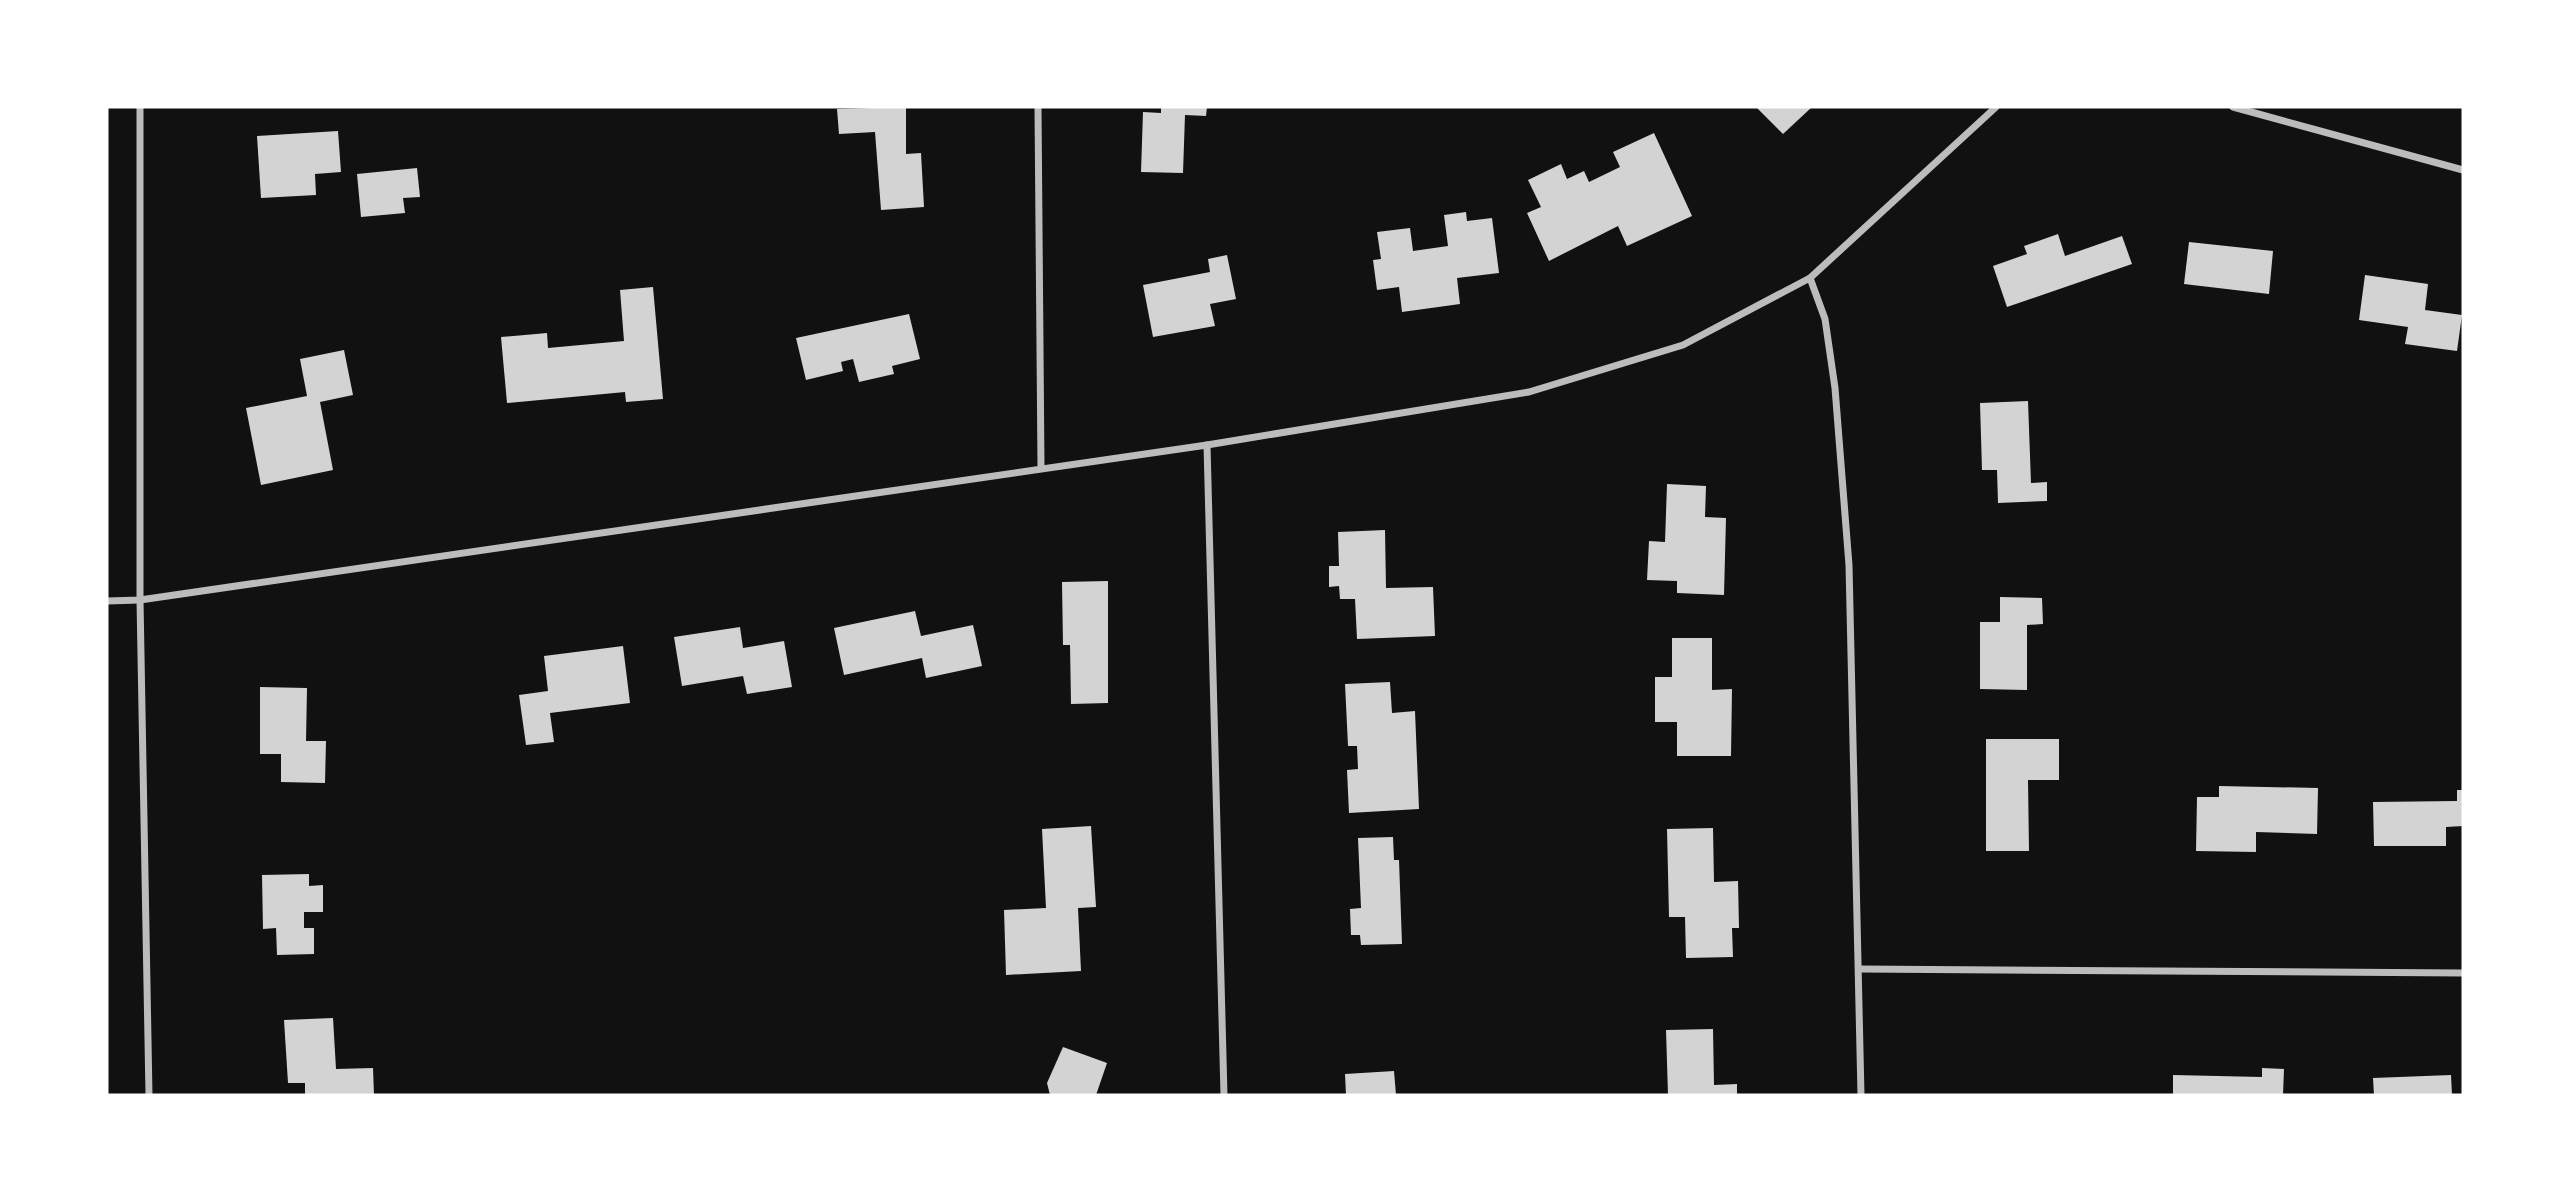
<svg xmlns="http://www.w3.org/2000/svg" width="2570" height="1202" font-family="Cabin,sans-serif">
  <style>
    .building { fill: #d3d3d3 }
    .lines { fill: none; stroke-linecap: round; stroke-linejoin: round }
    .minor { stroke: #bcbcbc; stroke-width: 7 }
  </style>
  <rect width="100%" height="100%" fill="#111"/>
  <!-- building -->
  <g class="building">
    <polygon points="906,107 906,154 921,153 924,207 881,210 875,132 839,134 837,109"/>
    <polygon points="1161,107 1207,107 1206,116 1185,115 1183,173 1141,172 1143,112 1161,113"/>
    <polygon points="1756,107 1812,107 1783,134"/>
    <polygon points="338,131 341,172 315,174 316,195 261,198 257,136"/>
    <polygon points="1654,133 1692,216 1627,246 1618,226 1549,261 1527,213 1541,207 1528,180 1561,164 1567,179 1584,171 1589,182 1620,167 1613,152"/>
    <polygon points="417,168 420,197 403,198 405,213 361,217 357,174"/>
    <polygon points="1466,212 1467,221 1492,218 1499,273 1457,278 1460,304 1402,312 1399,287 1377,290 1373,260 1381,259 1377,232 1410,228 1413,251 1448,246 1444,215"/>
    <polygon points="2058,234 2065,256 2122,236 2132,264 2007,307 1993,266 2027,254 2024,246"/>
    <polygon points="2189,242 2273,251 2269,294 2184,284"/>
    <polygon points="1227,255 1236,299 1210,304 1215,326 1153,337 1143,285 1210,272 1208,259"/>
    <polygon points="2365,275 2428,284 2425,310 2462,315 2457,351 2405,344 2408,327 2359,320"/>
    <polygon points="653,287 663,399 626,402 625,392 507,403 501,337 547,333 548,348 624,341 620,290"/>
    <polygon points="909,314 920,359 892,366 894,374 859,382 853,359 841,362 843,371 806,380 796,338"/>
    <polygon points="344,350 353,395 320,402 333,470 261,485 246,408 307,396 300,359"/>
    <polygon points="2028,401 2031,483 2047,482 2047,501 1998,503 1997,470 1982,470 1980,403"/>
    <polygon points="1667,484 1706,486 1705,517 1726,518 1724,595 1677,593 1677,581 1647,580 1649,541 1665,542"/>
    <polygon points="1385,530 1386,588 1433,587 1435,636 1357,639 1355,599 1340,599 1339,586 1329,587 1329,566 1339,566 1338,532"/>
    <polygon points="1108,581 1108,703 1071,704 1070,645 1063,645 1062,582"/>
    <polygon points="2000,597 2042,598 2043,624 2027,625 2027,690 1980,689 1980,622 2000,622"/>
    <polygon points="915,611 921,636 973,625 982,666 926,678 922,658 844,675 834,628"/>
    <polygon points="740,627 743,648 784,641 792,687 747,694 743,676 682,686 674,637"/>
    <polygon points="1672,638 1712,638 1712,690 1732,689 1731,756 1677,756 1677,722 1655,722 1655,677 1672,677"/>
    <polygon points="623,646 630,703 550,713 554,742 526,745 519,695 548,691 544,656"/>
    <polygon points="1390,682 1392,713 1415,711 1419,809 1349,813 1347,770 1358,769 1357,746 1348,746 1345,684"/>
    <polygon points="260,687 307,688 306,741 326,741 325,783 281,782 281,754 260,754"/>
    <polygon points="1986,739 2059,739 2059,780 2028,780 2029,851 1986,851"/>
    <polygon points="2219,786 2318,788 2317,834 2256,832 2256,852 2196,851 2197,797 2219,797"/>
    <polygon points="2457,790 2463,790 2463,826 2446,827 2446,846 2374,846 2373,802 2457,801"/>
    <polygon points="1091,826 1096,907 1078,908 1081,971 1006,975 1004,910 1046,908 1042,829"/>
    <polygon points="1713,828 1714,882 1738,881 1739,928 1732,928 1733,957 1686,958 1685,917 1669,917 1667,829"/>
    <polygon points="1393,837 1394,860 1399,860 1402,944 1361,945 1360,935 1351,935 1350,909 1361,908 1358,838"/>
    <polygon points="309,874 309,886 323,885 323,912 304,912 304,928 314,928 314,954 277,955 276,928 263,929 262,875"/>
    <polygon points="333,1018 336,1069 373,1068 374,1095 305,1095 305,1083 288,1083 284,1020"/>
    <polygon points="1713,1029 1714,1085 1737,1084 1737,1095 1668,1095 1666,1030"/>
    <polygon points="1063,1047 1107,1063 1096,1095 1050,1095 1047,1083"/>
    <polygon points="2262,1068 2284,1069 2283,1095 2173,1095 2173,1075 2262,1077"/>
    <polygon points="1394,1071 1396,1095 1346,1095 1345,1074"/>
    <polygon points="2451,1075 2452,1095 2374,1095 2373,1078"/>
  </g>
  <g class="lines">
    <!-- minor -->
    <g class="minor">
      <polyline points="140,107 140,600 149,1095"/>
      <polyline points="1038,107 1041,467"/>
      <polyline points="2233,107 2463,170"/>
      <polyline points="1810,278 1825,319 1835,388 1849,565 1861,1095"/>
      <polyline points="1207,445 1224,1095"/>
      <polyline points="107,601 140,600 1207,445 1529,392 1683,345 1810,278 1996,107"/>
      <polyline points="1860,969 2463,973"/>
    </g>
  </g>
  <!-- border -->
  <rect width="2570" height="1202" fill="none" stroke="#ffffff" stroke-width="217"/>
</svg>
